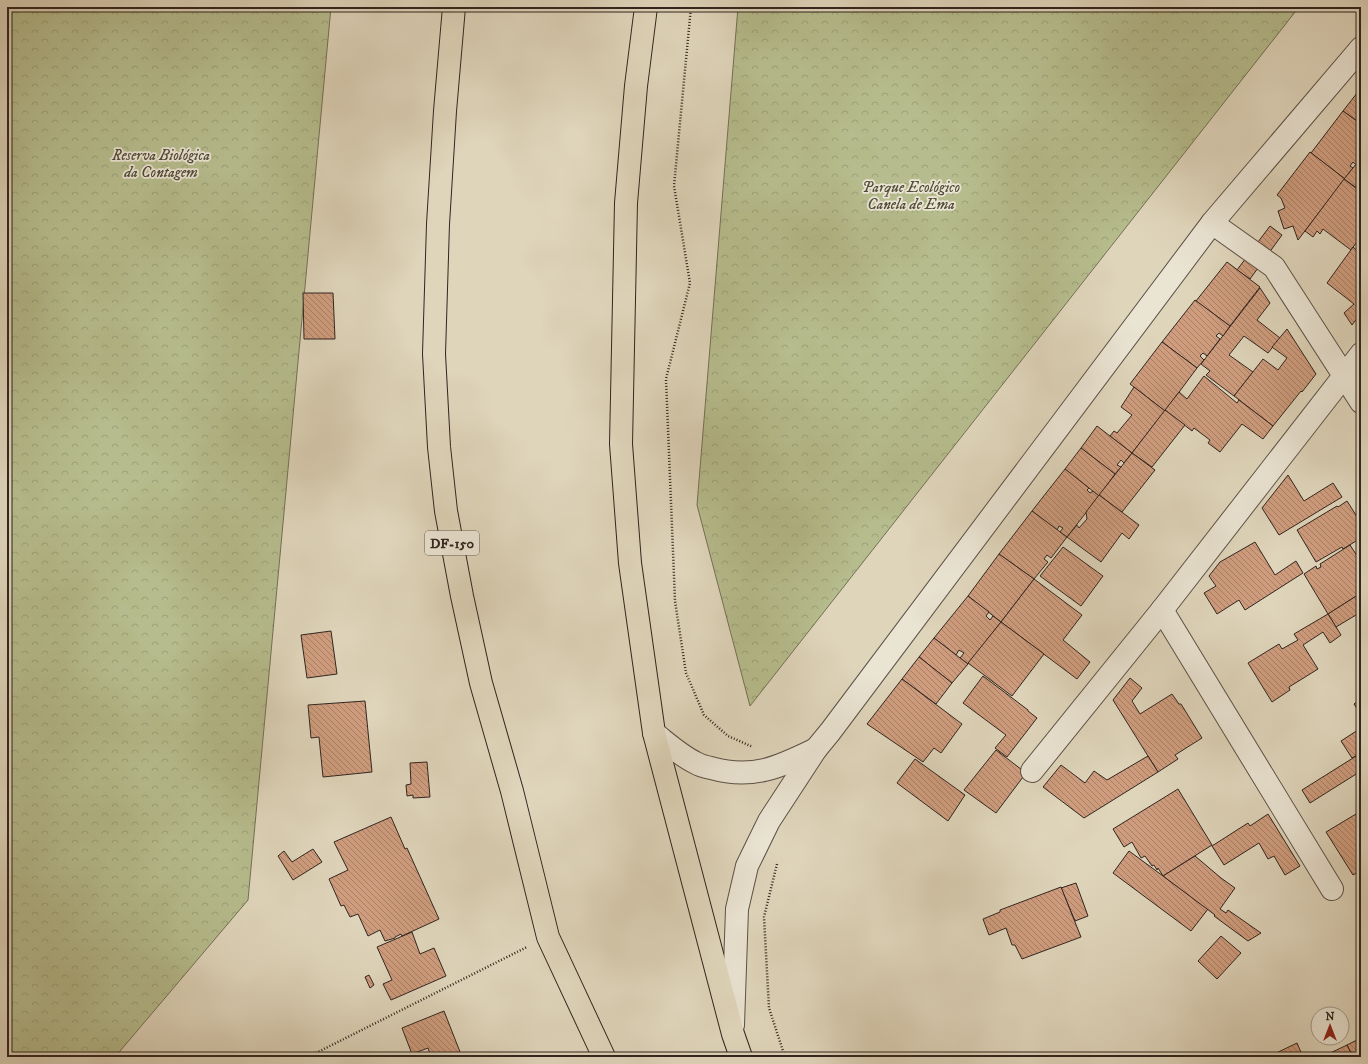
<svg xmlns="http://www.w3.org/2000/svg" width="1368" height="1064" font-family="'IM FELL DW Pica',serif">
  <style>
    .park { fill: url(#park-crowns); stroke: #747056 }
    .building { fill: url(#building-back-hatch); stroke: #31251f }
    .lines { fill: none; stroke-linecap: round; stroke-linejoin: round }
    .minor-casing { stroke: #5c5146; stroke-width: 24 }
    .major-casing { stroke: #31251f; stroke-width: 24 }
    .path { stroke: #31251f; stroke-width: 2.5; stroke-dasharray: 1 2; stroke-linecap: butt }
    .minor { stroke: #eae4d3; stroke-width: 22 }
    .major { stroke: #dfd5bb; stroke-width: 22 }
    .labels { text-anchor: middle; stroke-width: 3.5; stroke-linejoin: round; paint-order: stroke }
    .shield { fill: #eae4d3; stroke: #685e55; stroke-width: 1 }
    .shield-label { font-size: 14px; font-weight: bold; fill: #31251f }
    .park-label { font-size: 15px; font-style: italic; fill: #524b3a; stroke: #eae4d3 }
  </style>
  <defs>
    <pattern id="park-crowns" width="20" height="18" patternUnits="userSpaceOnUse"><rect width="20" height="18" fill="#b6bc8d"/><path d="M2 6a3 3 0 1 1 6 0M12 15a3 3 0 1 1 6 0" fill="none" stroke="#9da179"/></pattern>
    <pattern id="building-back-hatch" width="6" height="6" patternUnits="userSpaceOnUse"><rect width="6" height="6" fill="#cf9d7e"/><path d="M-1 5l2 2M0 0l6 6M5-1l2 2" fill="none" stroke="#a98067"/></pattern>
  </defs>
  <rect width="100%" height="100%" fill="#dfd5bb"/>
  <filter id="stains"><feTurbulence type="fractalNoise" baseFrequency=".005" numOctaves="4"/><feColorMatrix values="0 0 0 0 .2 0 0 0 0 .09 0 0 0 0 .02 0 0 0 .5 -.17"/></filter>
  <radialGradient id="worn" r=".72"><stop offset=".6" stop-color="#630" stop-opacity="0"/><stop offset="1" stop-color="#630" stop-opacity=".3"/></radialGradient>
  <!-- park -->
  <g class="park">
    <polygon points="7,7 331,7 248,900 115,1057 7,1057"/>
    <polygon points="738,7 1299,7 750,706 697,505"/>
  </g>
  <!-- building -->
  <g class="building">
    <polygon points="1361,88 1361,124 1343,111"/>
    <polygon points="1343,111 1361,124 1361,158 1356,165 1353,162 1350,166 1353,168 1345,179 1311,153"/>
    <polygon points="1310,152 1345,179 1298,240 1293,226 1284,229 1278,211 1285,208 1281,198 1277,195"/>
    <polygon points="1361,158 1361,191 1344,179"/>
    <polygon points="1344,179 1361,192 1361,236 1351,250 1323,229 1320,234 1317,231 1313,237 1305,231"/>
    <polygon points="1270,226 1282,235 1250,279 1237,270"/>
    <polygon points="1353,247 1361,254 1361,313 1352,325 1344,313 1354,304 1327,283"/>
    <polygon points="1227,262 1260,287 1230,326 1196,301"/>
    <polygon points="1260,288 1270,303 1257,320 1280,338 1268,353 1244,336 1229,355 1253,372 1234,396 1206,375 1210,371 1201,364"/>
    <polygon points="303,293 333,293 335,339 304,339"/>
    <polygon points="1195,300 1230,326 1223,336 1219,333 1216,336 1220,339 1207,356 1203,353 1200,356 1204,360 1197,368 1162,342"/>
    <polygon points="1287,329 1316,374 1302,392 1301,391 1273,426 1234,396 1263,359 1278,370 1287,358 1272,347"/>
    <polygon points="1162,342 1197,368 1165,411 1130,384"/>
    <polygon points="1204,376 1237,403 1239,400 1273,426 1263,439 1242,424 1220,452 1208,443 1210,440 1194,428 1192,431 1165,410 1179,392 1187,399"/>
    <polygon points="1134,387 1165,411 1132,453 1110,436 1114,431 1117,433 1132,415 1121,407"/>
    <polygon points="1165,410 1185,425 1152,467 1132,453"/>
    <polygon points="1097,426 1132,453 1124,463 1121,460 1117,465 1121,467 1115,474 1081,448"/>
    <polygon points="1081,448 1115,474 1099,496 1065,469"/>
    <polygon points="1132,453 1155,470 1122,512 1099,495"/>
    <polygon points="1065,469 1089,488 1087,490 1090,493 1093,491 1099,496 1067,537 1060,532 1063,528 1059,526 1057,530 1032,511"/>
    <polygon points="1288,475 1304,501 1333,483 1342,497 1279,535 1262,508"/>
    <polygon points="1099,495 1139,525 1129,539 1122,533 1101,562 1067,537 1077,525 1079,528 1087,519 1086,512"/>
    <polygon points="1347,501 1361,523 1361,538 1343,549 1342,547 1316,562 1297,530 1337,506 1338,507"/>
    <polygon points="1032,511 1067,537 1051,558 1047,555 1044,559 1048,562 1034,579 999,554"/>
    <polygon points="1255,542 1275,575 1296,561 1303,573 1245,610 1239,600 1217,614 1204,593 1216,586 1209,576 1220,562"/>
    <polygon points="1350,545 1361,562 1361,593 1328,614 1304,574 1316,566 1317,569 1321,567 1320,564"/>
    <polygon points="1063,547 1103,576 1081,606 1040,576"/>
    <polygon points="999,554 1034,579 1001,622 968,596"/>
    <polygon points="1034,579 1082,615 1063,640 1090,662 1077,679 1001,622"/>
    <polygon points="1361,593 1361,612 1336,627 1328,614"/>
    <polygon points="968,596 989,612 986,616 990,620 993,616 1001,622 968,664 960,658 964,653 959,650 956,655 934,638"/>
    <polygon points="1328,614 1341,635 1330,643 1323,632 1303,645 1318,669 1289,687 1290,690 1272,702 1248,663 1279,644 1282,649 1298,640 1294,634"/>
    <polygon points="1001,622 1044,654 1012,696 968,663"/>
    <polygon points="331,631 337,674 307,678 301,635"/>
    <polygon points="934,638 968,664 952,683 919,657"/>
    <polygon points="919,657 952,683 936,704 902,679"/>
    <polygon points="983,676 1028,710 1028,711 1037,718 1007,757 995,748 1006,735 963,703"/>
    <polygon points="1130,678 1142,688 1132,701 1140,714 1172,694 1179,704 1181,704 1202,738 1175,755 1178,759 1158,772 1113,700"/>
    <polygon points="902,679 962,724 941,753 934,748 923,762 867,724"/>
    <polygon points="1361,699 1361,720 1359,717 1361,715 1354,704"/>
    <polygon points="365,701 372,772 323,777 319,737 311,738 308,705"/>
    <polygon points="1361,728 1361,753 1352,758 1341,741"/>
    <polygon points="996,750 1026,773 996,813 964,790"/>
    <polygon points="1361,753 1361,771 1310,803 1302,790"/>
    <polygon points="1148,756 1158,772 1084,818 1043,787 1061,765 1085,783 1094,771 1107,780"/>
    <polygon points="915,759 965,795 948,821 897,783"/>
    <polygon points="427,762 430,797 413,798 413,795 407,796 406,785 411,784 410,763"/>
    <polygon points="1178,789 1212,845 1163,876 1158,868 1157,870 1154,865 1152,866 1145,856 1141,858 1132,842 1124,847 1113,829"/>
    <polygon points="1361,811 1361,870 1353,875 1326,832"/>
    <polygon points="1268,814 1300,866 1285,875 1274,856 1268,859 1259,843 1224,865 1212,846 1248,823 1250,826"/>
    <polygon points="391,817 405,849 407,848 439,919 402,936 401,934 395,937 395,938 385,941 380,930 368,936 358,914 350,917 344,905 341,906 329,879 348,870 334,842"/>
    <polygon points="313,849 322,862 293,880 278,856 284,851 292,862"/>
    <polygon points="1129,851 1208,909 1191,931 1113,873"/>
    <polygon points="1195,856 1221,878 1235,888 1220,909 1226,913 1228,910 1261,933 1248,941 1214,916 1215,915 1163,876"/>
    <polygon points="1076,883 1088,916 1075,921 1061,888"/>
    <polygon points="1061,887 1081,937 1022,959 1015,945 1012,945 1006,928 989,935 983,919 1000,912 1000,910"/>
    <polygon points="412,932 420,954 434,948 446,976 391,1000 383,984 392,980 377,947"/>
    <polygon points="1221,936 1241,953 1217,979 1198,961"/>
    <polygon points="369,975 374,985 370,988 365,977"/>
    <polygon points="444,1011 462,1057 431,1057 428,1048 412,1054 402,1028"/>
    <polygon points="1361,1038 1361,1057 1353,1057 1347,1045"/>
    <polygon points="1297,1043 1303,1057 1270,1057 1270,1056"/>
    <polygon points="1347,1045 1353,1057 1322,1057"/>
  </g>
  <g class="lines">
    <defs>
      <g id="minor">
        <polyline points="1212,223 1274,267 1361,402"/>
        <polyline points="1162,610 1332,889"/>
        <path d="M654 733C668 744 681 756 696 763 701 766 706 767 711 768 753 780 779 767 816 749"/>
        <polyline points="1032,771 1162,610 1361,354"/>
        <polyline points="733,1025 737,909 747,866 769,821 816,749 830,732 1212,223 1361,48"/>
      </g>
      <g id="major">
        <polyline points="454,7 445,111 438,224 434,354 439,447 446,511 462,596 481,683 512,791 548,937 604,1057"/>
        <polyline points="646,7 636,86 626,203 621,444 630,563 654,733 733,1034 741,1057"/>
      </g>
    </defs>
    <!-- minor casing -->
    <use href="#minor" class="minor-casing"/>
    <!-- major casing -->
    <use href="#major" class="major-casing"/>
    <!-- path -->
    <g class="path">
      <polyline points="691,7 674,186 690,283 666,379 675,601 686,673 704,715 728,736 753,747"/>
      <polyline points="777,864 764,917 769,1008 785,1057"/>
      <polyline points="308,1057 527,947"/>
    </g>
    <!-- minor -->
    <use href="#minor" class="minor"/>
    <!-- major -->
    <use href="#major" class="major"/>
  </g>
  <g class="labels">
    <!-- shield labels -->
    <rect class="shield" x="425" y="531" width="54" height="24" rx="3"/>
    <g class="shield-label">
      <text x="452" y="548">DF-150</text>
    </g>
    <!-- park labels -->
    <g class="park-label">
      <text x="161" y="160">Reserva Biológica<tspan x="161" dy="17">da Contagem</tspan></text>
      <text x="911" y="192">Parque Ecológico<tspan x="911" dy="17">Canela de Ema</tspan></text>
    </g>
  </g>
  <!-- margin -->
  <rect width="1368" height="1064" fill="none" stroke="#dfd5bb" stroke-width="24"/>
  <rect x="8" y="8" width="1352" height="1048" fill="none" stroke="#31251f" stroke-width="2"/>
  <rect x="12" y="12" width="1344" height="1040" fill="none" stroke="#31251f"/>
  <!-- north arrow -->
  <g transform="translate(1330 1026)"><circle r="19" fill="#eae4d3" stroke="#a0988b"/>
  <path d="M0-3L7 15L0 10L-7 15Z" fill="#8f2418"/>
  <text y="-6" font-size="11" font-weight="bold" text-anchor="middle" fill="#31251f">N</text>
  </g>
  <rect width="100%" height="100%" filter="url(#stains)"/>
  <rect width="100%" height="100%" fill="url(#worn)"/>
</svg>
